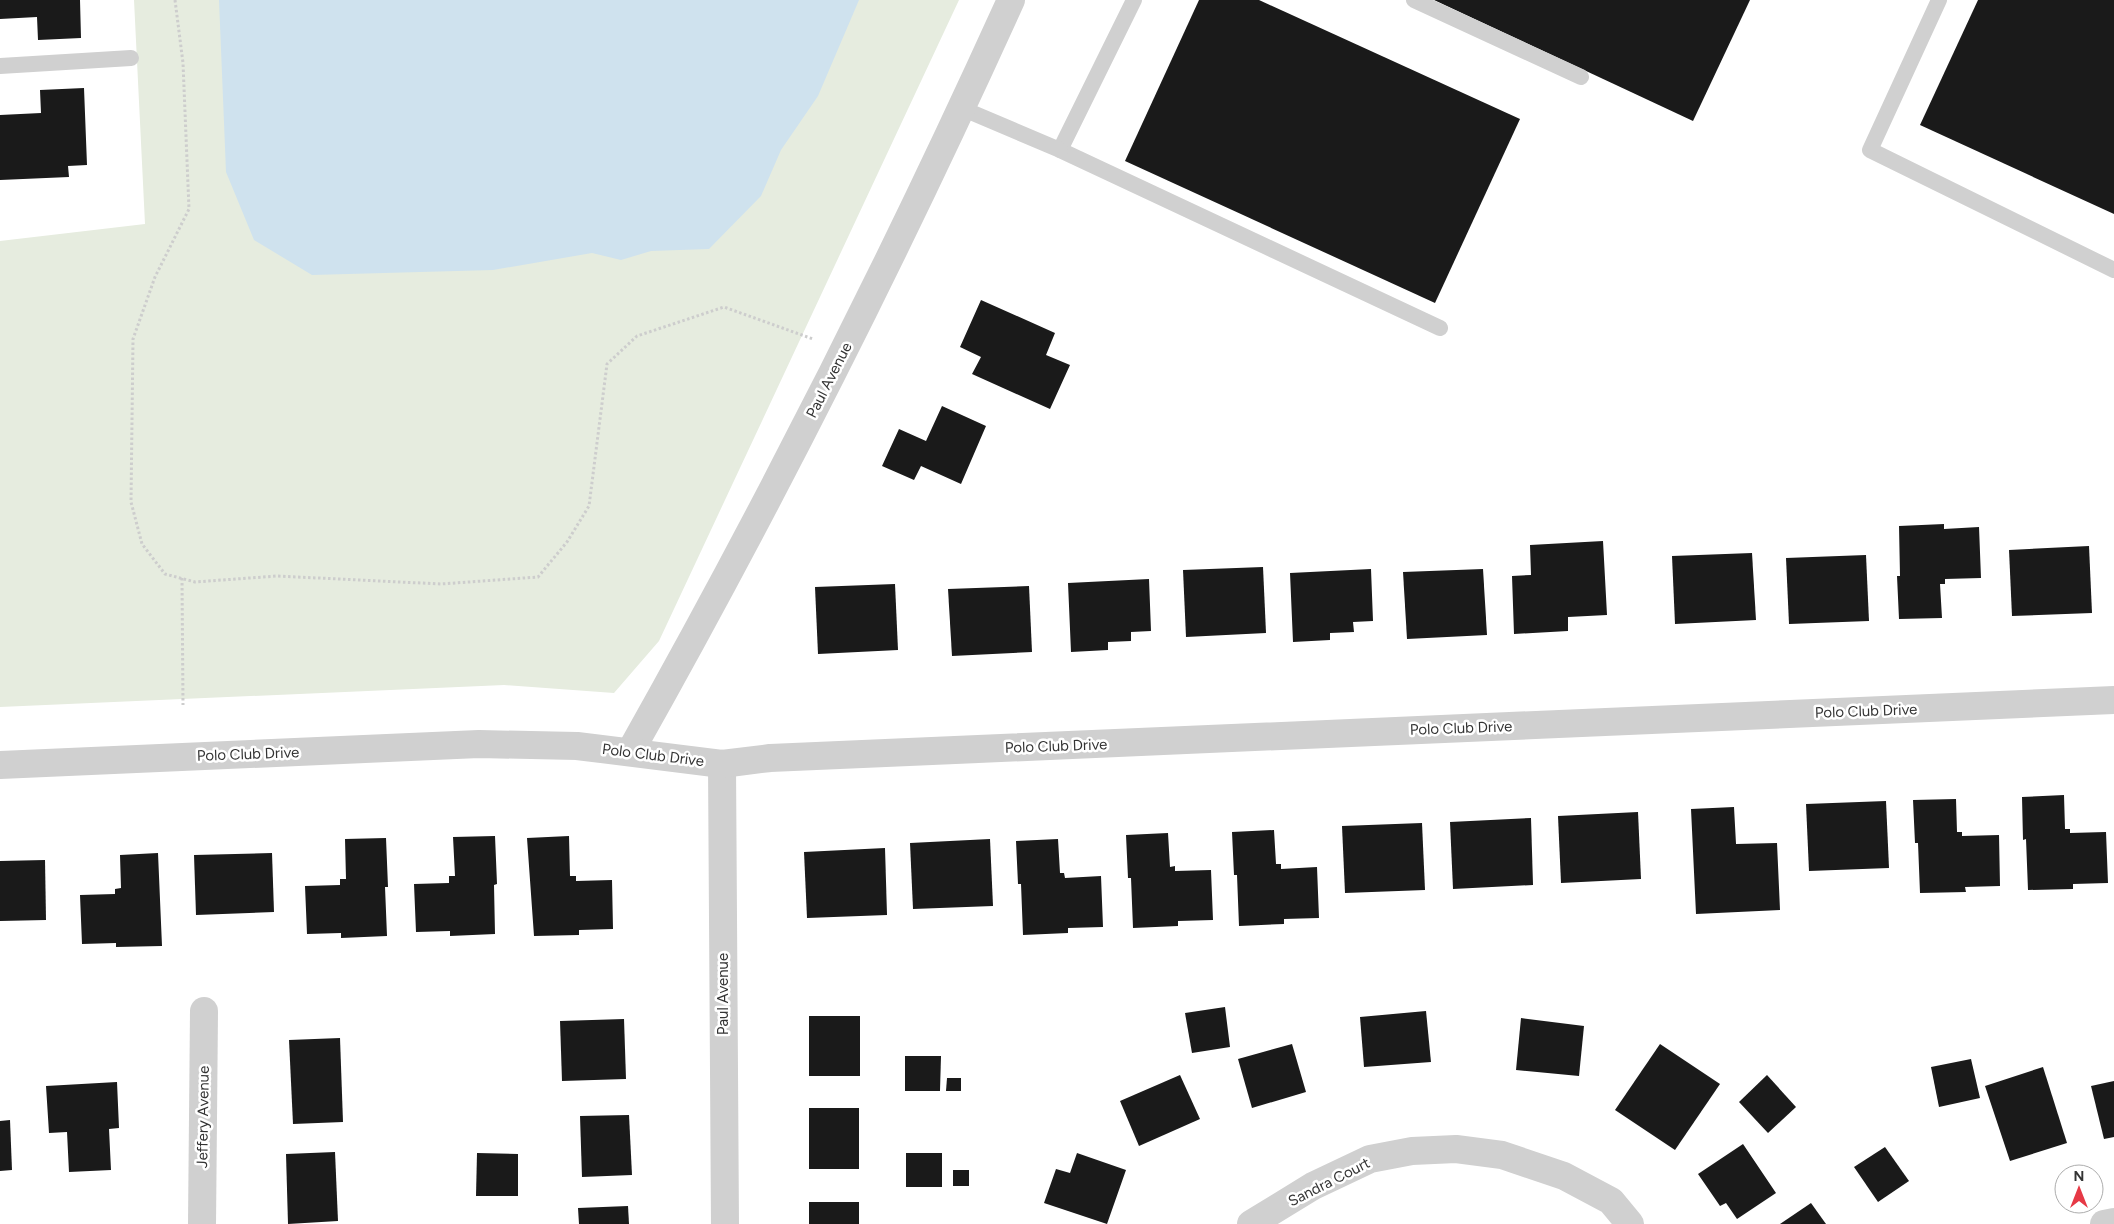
<svg xmlns="http://www.w3.org/2000/svg" width="2114" height="1224" font-family="Figtree,sans-serif">
  <style>
    .green { fill: #e6ecdf }
    .water { fill: #cfe2ee }
    .building { fill: #1a1a1a }
    .lines { fill: none; stroke-linecap: round; stroke-linejoin: round }
    .path { stroke: #cdcdcd; stroke-width: 3; stroke-dasharray: 2.5 2.5; stroke-linecap: butt }
    .service { stroke: #d0d0d0; stroke-width: 16 }
    .minor { stroke: #d0d0d0; stroke-width: 28 }
    .labels { text-anchor: middle; stroke-width: 5; stroke-linejoin: round; paint-order: stroke }
    .street-label { font-size: 15px; fill: #333; stroke: #fff }
  </style>
  <rect width="100%" height="100%" fill="#fff"/>
  <!-- green -->
  <polygon class="green" points="134,0 959,0 659,641 614,693 504,685 0,707 0,241 145,224"/>
  <!-- water -->
  <polygon class="water" points="219,0 859,0 818,96 781,150 761,196 709,249 651,251 621,260 592,253 493,270 312,275 254,240 226,172"/>
  <!-- building -->
  <g class="building">
    <polygon points="0,0 80,0 81,38 38,40 37,17 0,19"/>
    <polygon points="1199,0 1259,0 1520,119 1435,303 1125,161"/>
    <polygon points="1434,0 1750,0 1693,121"/>
    <polygon points="1978,0 2114,0 2114,214 1920,125"/>
    <polygon points="84,88 87,165 68,166 69,177 0,180 0,115 41,113 40,90"/>
    <polygon points="981,300 1055,333 1046,355 1070,365 1050,409 972,374 981,357 960,347"/>
    <polygon points="942,406 986,426 961,484 921,466 914,480 882,466 899,429 926,441"/>
    <polygon points="1944,524 1944,529 1979,527 1981,578 1945,579 1945,584 1940,584 1942,618 1899,619 1897,576 1900,576 1899,526"/>
    <polygon points="1603,541 1607,615 1568,617 1568,631 1514,634 1512,576 1531,575 1530,545"/>
    <polygon points="2089,546 2092,613 2012,616 2009,550"/>
    <polygon points="1752,553 1756,620 1675,624 1672,556"/>
    <polygon points="1866,555 1869,621 1789,624 1786,558"/>
    <polygon points="1263,567 1266,633 1186,637 1183,570"/>
    <polygon points="1371,569 1373,621 1353,622 1354,632 1330,633 1330,640 1293,642 1290,573"/>
    <polygon points="1483,569 1487,635 1407,639 1403,572"/>
    <polygon points="1149,579 1151,631 1131,632 1131,641 1108,642 1108,650 1071,652 1068,583"/>
    <polygon points="895,584 898,650 818,654 815,587"/>
    <polygon points="1029,586 1032,652 952,656 948,589"/>
    <polygon points="2064,795 2065,829 2070,829 2070,833 2106,832 2108,883 2073,884 2073,889 2028,890 2026,839 2023,840 2022,797"/>
    <polygon points="1956,799 1957,832 1962,832 1962,836 1999,835 2000,886 1965,887 1966,892 1920,893 1918,843 1915,843 1913,800"/>
    <polygon points="1886,801 1889,868 1809,871 1806,804"/>
    <polygon points="1734,807 1736,844 1777,843 1780,910 1696,914 1691,809"/>
    <polygon points="1638,812 1641,879 1561,883 1558,816"/>
    <polygon points="1531,818 1533,885 1453,889 1450,822"/>
    <polygon points="1422,823 1425,890 1345,893 1342,826"/>
    <polygon points="1274,830 1276,864 1281,864 1281,869 1317,867 1319,918 1284,919 1284,924 1239,926 1237,875 1234,875 1232,832"/>
    <polygon points="1168,833 1170,867 1175,866 1175,871 1211,870 1213,920 1178,921 1178,926 1133,928 1131,878 1128,878 1126,835"/>
    <polygon points="495,836 497,884 494,885 495,934 450,936 450,931 416,932 414,884 449,883 449,876 455,876 453,837"/>
    <polygon points="569,836 570,876 576,876 576,881 612,880 613,929 579,930 579,935 534,936 527,838"/>
    <polygon points="386,838 388,887 385,887 387,936 341,938 341,933 307,934 305,886 340,885 340,879 346,879 345,839"/>
    <polygon points="990,839 993,906 913,909 910,843"/>
    <polygon points="1058,839 1060,873 1064,873 1065,878 1101,876 1103,927 1068,928 1068,933 1023,935 1021,884 1018,884 1016,841"/>
    <polygon points="885,848 887,915 807,918 804,852"/>
    <polygon points="158,853 162,946 116,947 116,943 82,944 80,895 115,894 115,889 121,888 120,855"/>
    <polygon points="272,853 274,912 196,915 194,855"/>
    <polygon points="45,860 46,920 0,921 0,861"/>
    <polygon points="1225,1007 1230,1047 1192,1053 1185,1013"/>
    <polygon points="1426,1011 1431,1062 1364,1067 1360,1017"/>
    <rect x="809" y="1016" width="51" height="60"/>
    <polygon points="1521,1018 1584,1026 1579,1076 1516,1070"/>
    <polygon points="624,1019 626,1079 562,1081 560,1021"/>
    <polygon points="340,1038 343,1122 293,1124 289,1040"/>
    <polygon points="1292,1044 1306,1092 1252,1108 1238,1059"/>
    <polygon points="1660,1044 1720,1084 1675,1150 1615,1110"/>
    <polygon points="905,1056 941,1056 940,1091 905,1091"/>
    <polygon points="1971,1059 1980,1098 1939,1107 1931,1067"/>
    <polygon points="2043,1067 2067,1143 2010,1161 1985,1086"/>
    <polygon points="1180,1075 1200,1119 1139,1146 1120,1101"/>
    <polygon points="1767,1075 1796,1107 1768,1133 1739,1102"/>
    <polygon points="947,1078 961,1078 961,1091 946,1091"/>
    <polygon points="2114,1081 2114,1137 2104,1139 2091,1086"/>
    <polygon points="117,1082 119,1128 109,1129 111,1170 69,1172 67,1132 49,1133 46,1086"/>
    <rect x="809" y="1108" width="50" height="61"/>
    <polygon points="629,1115 632,1175 582,1177 580,1116"/>
    <polygon points="10,1120 12,1170 0,1171 0,1121"/>
    <polygon points="1743,1144 1776,1193 1737,1219 1726,1203 1720,1206 1698,1174"/>
    <polygon points="1885,1147 1909,1181 1878,1202 1854,1167"/>
    <polygon points="335,1152 338,1221 288,1224 286,1154"/>
    <polygon points="477,1153 518,1154 518,1196 476,1196"/>
    <rect x="906" y="1153" width="36" height="34"/>
    <polygon points="1077,1153 1126,1170 1107,1224 1044,1203 1056,1169 1070,1173"/>
    <rect x="953" y="1170" width="16" height="16"/>
    <rect x="809" y="1202" width="50" height="22"/>
    <polygon points="1811,1203 1826,1224 1780,1224"/>
    <polygon points="628,1206 629,1224 579,1224 578,1208"/>
  </g>
  <g class="lines">
    <!-- path -->
    <g class="path">
      <polyline points="175,0 183,63 189,209 155,277 133,339 131,502 142,544 165,574 195,582 277,576 441,584 538,577 567,542 589,506 607,364 637,336 724,307 813,339"/>
      <polyline points="182,578 183,705"/>
    </g>
    <!-- service -->
    <g class="service">
      <polyline points="1134,0 1060,150 1440,328"/>
      <polyline points="1414,0 1581,77"/>
      <polyline points="1939,0 1870,150 2114,270"/>
      <polyline points="0,66 131,58"/>
      <polyline points="961,108 1060,150"/>
    </g>
    <!-- minor -->
    <g class="minor">
      <path d="M630 752C768 507 895 256 1011 0"/>
      <polyline points="722,764 725,1224"/>
      <polyline points="0,765 479,744 577,746 722,764 770,758 2114,700"/>
      <polyline points="202,1224 204,1011"/>
      <polyline points="1251,1224 1313,1186 1370,1159 1412,1151 1456,1149 1502,1155 1564,1176 1611,1201 1630,1224"/>
      <polyline points="2104,1224 2114,1222"/>
    </g>
  </g>
  <g class="labels">
    <!-- street labels -->
    <g class="street-label">
      <text transform="translate(829 380) rotate(-63)" y="5">Paul Avenue</text>
      <text transform="translate(1866 711) rotate(-2)" y="5">Polo Club Drive</text>
      <text transform="translate(1461 728) rotate(-2)" y="5">Polo Club Drive</text>
      <text transform="translate(1056 746) rotate(-2)" y="5">Polo Club Drive</text>
      <text transform="translate(248 754) rotate(-2)" y="5">Polo Club Drive</text>
      <text transform="translate(653 755) rotate(7)" y="5">Polo Club Drive</text>
      <text transform="translate(723 994) rotate(-90)" y="5">Paul Avenue</text>
      <text transform="translate(203 1117) rotate(-89)" y="5">Jeffery Avenue</text>
      <text transform="translate(1329 1182) rotate(-27)" y="5">Sandra Court</text>
    </g>
  </g>
  <!-- north arrow -->
  <g transform="translate(2079 1189)"><circle r="24" fill="#ffffff" stroke="#adadad"/>
  <path d="M0-4L9 19L0 12L-9 19Z" fill="#e63946"/>
  <text y="-8" font-size="14" font-weight="bold" text-anchor="middle" fill="#333333">N</text>
  </g>
</svg>
